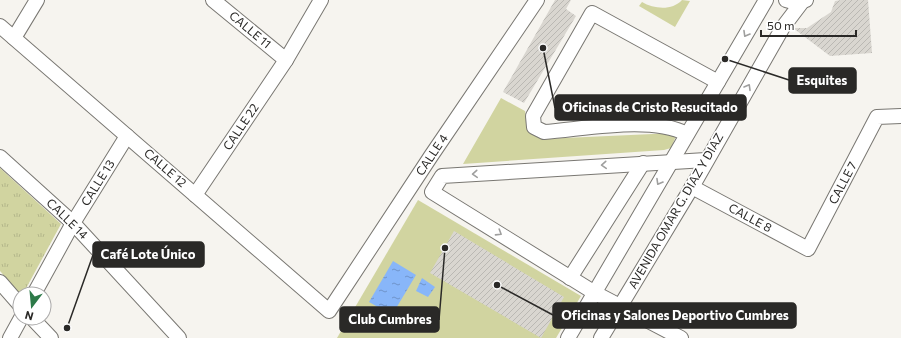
<svg xmlns="http://www.w3.org/2000/svg" width="901" height="338" font-family="Commissioner,sans-serif">
  <style>
    .green { fill: #d1d4a0 }
    .park { fill: url(#park-tufts) }
    .water { fill: url(#water-ripples) }
    .building { fill: url(#building-hatch) }
    .lines { fill: none; stroke-linecap: round; stroke-linejoin: round }
    .minor-casing { stroke: #797772; stroke-width: 16 }
    .minor { stroke: #fff; stroke-width: 14 }
    .oneway { stroke: #9f9f9e }
    .labels { text-anchor: middle; stroke-width: 3.5; stroke-linejoin: round; paint-order: stroke }
    .street-label { font-size: 12px; fill: #2a2927; stroke: #fff }
    .leader { fill: none; stroke: #2a2927; stroke-width: 1.5 }
    .callout-dot { fill: #2a2927; stroke: #fff; stroke-width: 1.5 }
    .callout { fill: #2a2927; stroke: #2a2927; stroke-width: 1.5 }
    .callout-label { font-size: 13px; text-anchor: middle; font-weight: bold; fill: #fff }
  </style>
  <defs>
    <pattern id="park-tufts" width="24" height="20" patternUnits="userSpaceOnUse"><rect width="24" height="20" fill="#d1d4a0"/><path d="M3 7l-1-3M5 7V3M7 7l1-3M15 17l-1-3M17 17v-4M19 17l1-3" fill="none" stroke="#b4b68a"/></pattern>
    <pattern id="water-ripples" width="26" height="14" patternUnits="userSpaceOnUse"><rect width="26" height="14" fill="#88b6f9"/><path d="M2 4q2-2 4 0t4 0M15 11q2-2 4 0t4 0" fill="none" stroke="#6f94ca"/></pattern>
    <pattern id="building-hatch" width="6" height="6" patternUnits="userSpaceOnUse"><rect width="6" height="6" fill="#d9d6d0"/><path d="M-1 1l2-2M0 6l6-6M5 7l2-2" fill="none" stroke="#bab8b3"/></pattern>
  </defs>
  <rect width="100%" height="100%" fill="#f6f4ef"/>
  <!-- green -->
  <g class="green">
    <path d="M682 0 690 1 675 27 639 6 642 2C654 9 672 11 682 0Z"/>
    <polygon points="501,98 525,111 529,131 542,139 675,133 676,136 671,148 664,150 463,164"/>
    <polygon points="418,200 581,296 556,338 337,338"/>
  </g>
  <!-- park -->
  <polygon class="park" points="0,168 61,224 23,294 20,294 0,271"/>
  <!-- water -->
  <g class="water">
    <polygon points="393,261 416,275 392,315 369,302"/>
    <polygon points="422,278 435,287 428,297 416,291"/>
  </g>
  <!-- building -->
  <g class="building">
    <polygon points="555,0 571,0 566,9 576,16 524,103 503,92"/>
    <polygon points="841,0 868,0 872,53 830,56 793,28 807,28 831,12 835,1"/>
    <polygon points="454,231 564,297 541,338 430,273"/>
  </g>
  <g class="lines">
    <defs>
      <g id="minor">
        <polyline points="213,0 286,60"/>
        <polyline points="786,0 793,2 806,0"/>
        <polyline points="0,26 329,311 431,156 537,0"/>
        <polyline points="14,38 37,0"/>
        <path d="M687 134C650 115 586 129 544 132L534 127 533 116 592 13 718 82"/>
        <polyline points="0,157 73,223 179,338"/>
        <polyline points="692,187 808,249 877,117 901,116"/>
        <polyline points="195,195 286,60 321,0"/>
        <polyline points="570,278 643,163"/>
        <polyline points="0,282 20,305"/>
        <polyline points="34,294 73,223 127,136"/>
        <polyline points="32,318 51,338"/>
        <polyline points="10,338 21,318"/>
        <polyline points="568,338 766,0"/>
        <polyline points="601,338 692,187 783,27 802,2"/>
        <polyline points="681,338 595,293 432,192 442,176 706,160"/>
      </g>
    </defs>
    <!-- minor casing -->
    <use href="#minor" class="minor-casing"/>
    <!-- minor -->
    <use href="#minor" class="minor"/>
  </g>
  <!-- one-way arrows -->
  <defs><path id="oneway-chevron" d="M-2-3.5L2.5 0L-2 3.5" fill="none" stroke-width="1.6" stroke-linecap="round" stroke-linejoin="round"/></defs>
  <g class="oneway">
    <use href="#oneway-chevron" transform="translate(746 34) rotate(120)"/>
    <use href="#oneway-chevron" transform="translate(748 87) rotate(-60)"/>
    <use href="#oneway-chevron" transform="translate(604 165) rotate(176)"/>
    <use href="#oneway-chevron" transform="translate(475 174) rotate(176)"/>
    <use href="#oneway-chevron" transform="translate(659 182) rotate(120)"/>
    <use href="#oneway-chevron" transform="translate(499 233) rotate(32)"/>
  </g>
  <g class="labels">
    <!-- street labels -->
    <g class="street-label">
      <text transform="translate(250 30) rotate(40)" y="4">CALLE 11</text>
      <text transform="translate(241 127) rotate(-56)" y="4">CALLE 22</text>
      <text transform="translate(432 155) rotate(-56)" y="4">CALLE 4</text>
      <text transform="translate(165 168) rotate(41)" y="4">CALLE 12</text>
      <text transform="translate(98 183) rotate(-58)" y="4">CALLE 13</text>
      <text transform="translate(843 183) rotate(-62)" y="4">CALLE 7</text>
      <text transform="translate(676 211) rotate(-60)" y="4">AVENIDA OMAR G. DIAZ Y DIAZ</text>
      <text transform="translate(750 218) rotate(28)" y="4">CALLE 8</text>
      <text transform="translate(67 219) rotate(44)" y="4">CALLE 14</text>
    </g>
  </g>
  <!-- callouts -->
  <path class="leader" d="M725 59L789 80M543 48L555 108M67 328L93 255M497 285L553 315M445 248L439 320"/>
  <g class="callout-dot">
    <circle cx="725" cy="59" r="4"/>
    <circle cx="543" cy="48" r="4"/>
    <circle cx="67" cy="328" r="4"/>
    <circle cx="497" cy="285" r="4"/>
    <circle cx="445" cy="248" r="4"/>
  </g>
  <g class="callout">
    <rect x="789" y="68" width="67" height="25" rx="4"/>
    <rect x="555" y="95" width="191" height="25" rx="4"/>
    <rect x="93" y="242" width="111" height="25" rx="4"/>
    <rect x="553" y="303" width="243" height="25" rx="4"/>
    <rect x="340" y="307" width="99" height="25" rx="4"/>
  </g>
  <g class="callout-label">
    <text x="822" y="85">Esquites</text>
    <text x="650" y="112">Oficinas de Cristo Resucitado</text>
    <text x="148" y="259">Café Lote Único</text>
    <text x="675" y="320">Oficinas y Salones Deportivo Cumbres</text>
    <text x="390" y="324">Club Cumbres</text>
  </g>
  <!-- north arrow -->
  <g transform="translate(32 306) rotate(196)"><circle r="19" fill="#ffffff" stroke="#aaa9a9"/>
  <path d="M0-3L7 15L0 10L-7 15Z" fill="#2d7a49"/>
  <text y="-6" font-size="11" font-weight="bold" text-anchor="middle" fill="#2a2927">N</text>
  </g>
  <!-- scale -->
  <path d="M761 30v6h95v-6" fill="none" stroke="#2a2927" stroke-width="2"/>
  <text x="767" y="30" font-size="12" fill="#2a2927" stroke="#ffffff" stroke-width="3" paint-order="stroke">50 m</text>
</svg>
